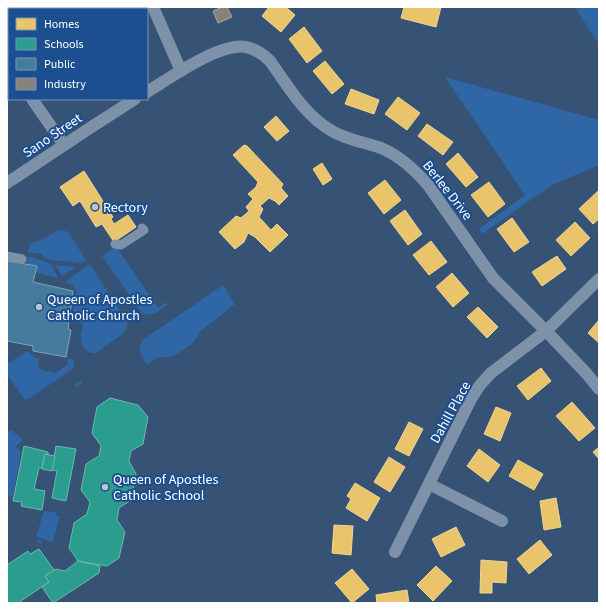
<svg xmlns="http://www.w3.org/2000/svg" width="606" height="610" font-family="'Source Sans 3',sans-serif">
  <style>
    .green { fill: #2f66a5 }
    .homes { fill: #e9c46a; stroke: #f0d697 }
    .schools { fill: #2a9d8f; stroke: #6abab1 }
    .public { fill: #457b9d; stroke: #7da3ba }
    .industry { fill: #8a817c; stroke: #ada7a3 }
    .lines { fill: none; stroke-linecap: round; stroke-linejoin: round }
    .stream { stroke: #3b618d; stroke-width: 3.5 }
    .pedestrian { stroke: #7d92a8; stroke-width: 9 }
    .minor { stroke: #7d92a8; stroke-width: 12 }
    .poi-dot { fill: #b9c2ce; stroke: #1b4f8f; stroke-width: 1.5 }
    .labels { text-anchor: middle; stroke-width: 4; stroke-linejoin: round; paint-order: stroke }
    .street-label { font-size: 14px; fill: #fff; stroke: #1b4f8f }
    .poi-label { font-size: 14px; fill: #fff; stroke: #1b4f8f; text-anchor: start }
  </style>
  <rect width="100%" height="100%" fill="#365274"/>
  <!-- green -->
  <g class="green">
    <polygon points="575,7 599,7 599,45"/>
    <polygon points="445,77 599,120 599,165 552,185 482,234 479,229 525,195"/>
    <polygon points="58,230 62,230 68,232 86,260 82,263 51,260 45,258 41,254 28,252 30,243 37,242 52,234 55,236 57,234 55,231"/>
    <path d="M116 246 158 308 165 303H167V305C159 311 153 316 144 314L142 311 141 312 102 256Z"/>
    <path d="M28 257C34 257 48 261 52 266 54 269 56 274 58 278L35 272 26 264Z"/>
    <path d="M90 264 127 322V328L124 333 96 353C89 355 81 347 81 340 80 335 82 329 83 324L72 321 75 297 77 292 72 285 67 283 66 281Z"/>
    <polygon points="55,265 76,267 62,276"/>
    <path d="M223 285 235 304 201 331 192 344 172 357H159L149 363 147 360 145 361C140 353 137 347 144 339Z"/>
    <polygon points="28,351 34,357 39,358 38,367 42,370 56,373 68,364 68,359 74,360 74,366 72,370 70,368 66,370 67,373 28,399 24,399 7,374 7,364"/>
    <polygon points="11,430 23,440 16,446 18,450 21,452 12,500 7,493 7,433"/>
    <polygon points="44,511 55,512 56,515 60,516 53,542 36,537"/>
  </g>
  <!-- homes -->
  <g class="homes">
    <polygon points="269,7 288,7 287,8 295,15 281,32 262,16"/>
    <polygon points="404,7 441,7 436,27 401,18"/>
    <polygon points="304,27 322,51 307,63 289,39"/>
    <polygon points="325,61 344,84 332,94 313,71"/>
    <polygon points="351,89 379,100 374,114 345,104"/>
    <polygon points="398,97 420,113 407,130 385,114"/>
    <polygon points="276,116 289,131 277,141 264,127"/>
    <polygon points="427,124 453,142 443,155 418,136"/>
    <polygon points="244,145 247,146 283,184 281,188 288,196 279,205 275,201 269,198 260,206 263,209 259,217 271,230 277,224 288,235 270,252 255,237 248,233 244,242 235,249 219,232 236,216 241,218 249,211 246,207 253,199 248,194 256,187 258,182 233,155"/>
    <polygon points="458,153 478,177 466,187 446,164"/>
    <polygon points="322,163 332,179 323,185 313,169"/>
    <polygon points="84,171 113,217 111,219 114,224 128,215 136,227 114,242 102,224 96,227 80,201 73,206 60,187"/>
    <polygon points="385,180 401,200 384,214 368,193"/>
    <polygon points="489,182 505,204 488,217 471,195"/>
    <polygon points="599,190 599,219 593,224 579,209"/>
    <polygon points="405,210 422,234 408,245 390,221"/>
    <polygon points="512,218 529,242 514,252 497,229"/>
    <polygon points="575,222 590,238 571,256 556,240"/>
    <polygon points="431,241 447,262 429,275 413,255"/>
    <polygon points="557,256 566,269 542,286 532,272"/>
    <polygon points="452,273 469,293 453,307 436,287"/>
    <polygon points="478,307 498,327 487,338 467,317"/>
    <polygon points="599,320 599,343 588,333"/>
    <polygon points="541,368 551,381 528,400 517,386"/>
    <polygon points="572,402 595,428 579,441 556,416"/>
    <polygon points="496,407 511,413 500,441 484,434"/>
    <polygon points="409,422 423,429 409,456 395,449"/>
    <polygon points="599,447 599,459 593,452"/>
    <polygon points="479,449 500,465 488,482 467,466"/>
    <polygon points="389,457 405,467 390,492 374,482"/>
    <polygon points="518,460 543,474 534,490 509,476"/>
    <polygon points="355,483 380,498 367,521 346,508 351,499 347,496"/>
    <polygon points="556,498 561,527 544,530 540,501"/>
    <polygon points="334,525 353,526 351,555 332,553"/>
    <polygon points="456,527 465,545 441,557 432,539"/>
    <polygon points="540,540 552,555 529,574 517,559"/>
    <polygon points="481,560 507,562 506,583 492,582 492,593 480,593"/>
    <polygon points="436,566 452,581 433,601 417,585"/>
    <polygon points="352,569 369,589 352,603 335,583"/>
    <polygon points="407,590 409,603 377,603 376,595"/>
  </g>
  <!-- schools -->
  <g class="schools">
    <polygon points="110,398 138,405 148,417 143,444 131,451 129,461 136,474 131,500 119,508 117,520 125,532 119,558 107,566 78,561 69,548 74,523 87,514 90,502 81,490 86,464 99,456 101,446 92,433 97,407"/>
    <polygon points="24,446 48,452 48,455 45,454 42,468 39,468 34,489 45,491 42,510 21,506 22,502 13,501"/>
    <polygon points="56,446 76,449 66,501 52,498 57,471 52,470"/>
    <polygon points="45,454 55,456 52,471 42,469"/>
    <polygon points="39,549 54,570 45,576 49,582 18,603 7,603 7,565 28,551 30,554"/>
    <polygon points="78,561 100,566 99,573 53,603 42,587 49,582 45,576 56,569 65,571"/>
  </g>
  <!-- public -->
  <polygon class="public" points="7,261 37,266 33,282 73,291 68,329 71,330 66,357 33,351 33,346 7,341"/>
  <!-- industry -->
  <polygon class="industry" points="222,7 227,7 232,17 218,23 213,11"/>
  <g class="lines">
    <!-- stream -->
    <g class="stream">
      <polyline points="54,234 55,233"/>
      <polyline points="142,312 144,313"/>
      <polyline points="126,325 126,322"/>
      <polyline points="146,361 148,363"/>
      <polyline points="68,371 70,369"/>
      <polyline points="76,385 80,383"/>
      <polyline points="38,541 40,542"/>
    </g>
    <!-- pedestrian -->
    <g class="pedestrian">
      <polyline points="115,244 121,245 144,230 142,228"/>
      <polyline points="7,256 22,259"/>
    </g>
    <!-- minor -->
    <g class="minor">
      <polyline points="153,7 181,71"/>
      <polyline points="7,62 9,65"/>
      <path d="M147 92C170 78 220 42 246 47 256 49 263 54 270 61 288 86 304 115 332 131 347 140 364 142 381 148 400 156 415 170 428 185L493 278 546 331 587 374 599 389"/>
      <polyline points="32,99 64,145"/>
      <polyline points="7,183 93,126 135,99"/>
      <polyline points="429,484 502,521"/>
      <polyline points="395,552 471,399 480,385 491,373 546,331 599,279"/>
    </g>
  </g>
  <!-- markers -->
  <g class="poi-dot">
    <circle cx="95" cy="207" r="4"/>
    <circle cx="39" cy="307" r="4"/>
    <circle cx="105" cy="487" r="4"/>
  </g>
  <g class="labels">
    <!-- street labels -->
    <g class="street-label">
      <text transform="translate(52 135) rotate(-34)" y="5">Sano Street</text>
      <text transform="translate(448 190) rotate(52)" y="5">Berlee Drive</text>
      <text transform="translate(450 412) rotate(-61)" y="5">Dahill Place</text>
    </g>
    <!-- poi labels -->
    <g class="poi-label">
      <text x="103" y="212">Rectory</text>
      <text x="47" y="304">Queen of Apostles<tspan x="47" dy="16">Catholic Church</tspan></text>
      <text x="113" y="484">Queen of Apostles<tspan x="113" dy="16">Catholic School</tspan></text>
    </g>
  </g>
  <!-- border -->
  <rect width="606" height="610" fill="none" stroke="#ffffff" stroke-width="16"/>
  <!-- legend -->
  <rect x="8" y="8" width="140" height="92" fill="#1b4f8f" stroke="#7695bc"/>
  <rect x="16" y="18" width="20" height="12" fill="#e9c46a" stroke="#7695bc"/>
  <text x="44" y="28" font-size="12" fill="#ffffff">Homes</text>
  <rect x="16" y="38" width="20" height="12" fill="#2a9d8f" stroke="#7695bc"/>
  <text x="44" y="48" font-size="12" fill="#ffffff">Schools</text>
  <rect x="16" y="58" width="20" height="12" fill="#457b9d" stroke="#7695bc"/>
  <text x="44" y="68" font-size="12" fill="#ffffff">Public</text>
  <rect x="16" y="78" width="20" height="12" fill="#8a817c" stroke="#7695bc"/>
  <text x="44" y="88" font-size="12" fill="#ffffff">Industry</text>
</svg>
